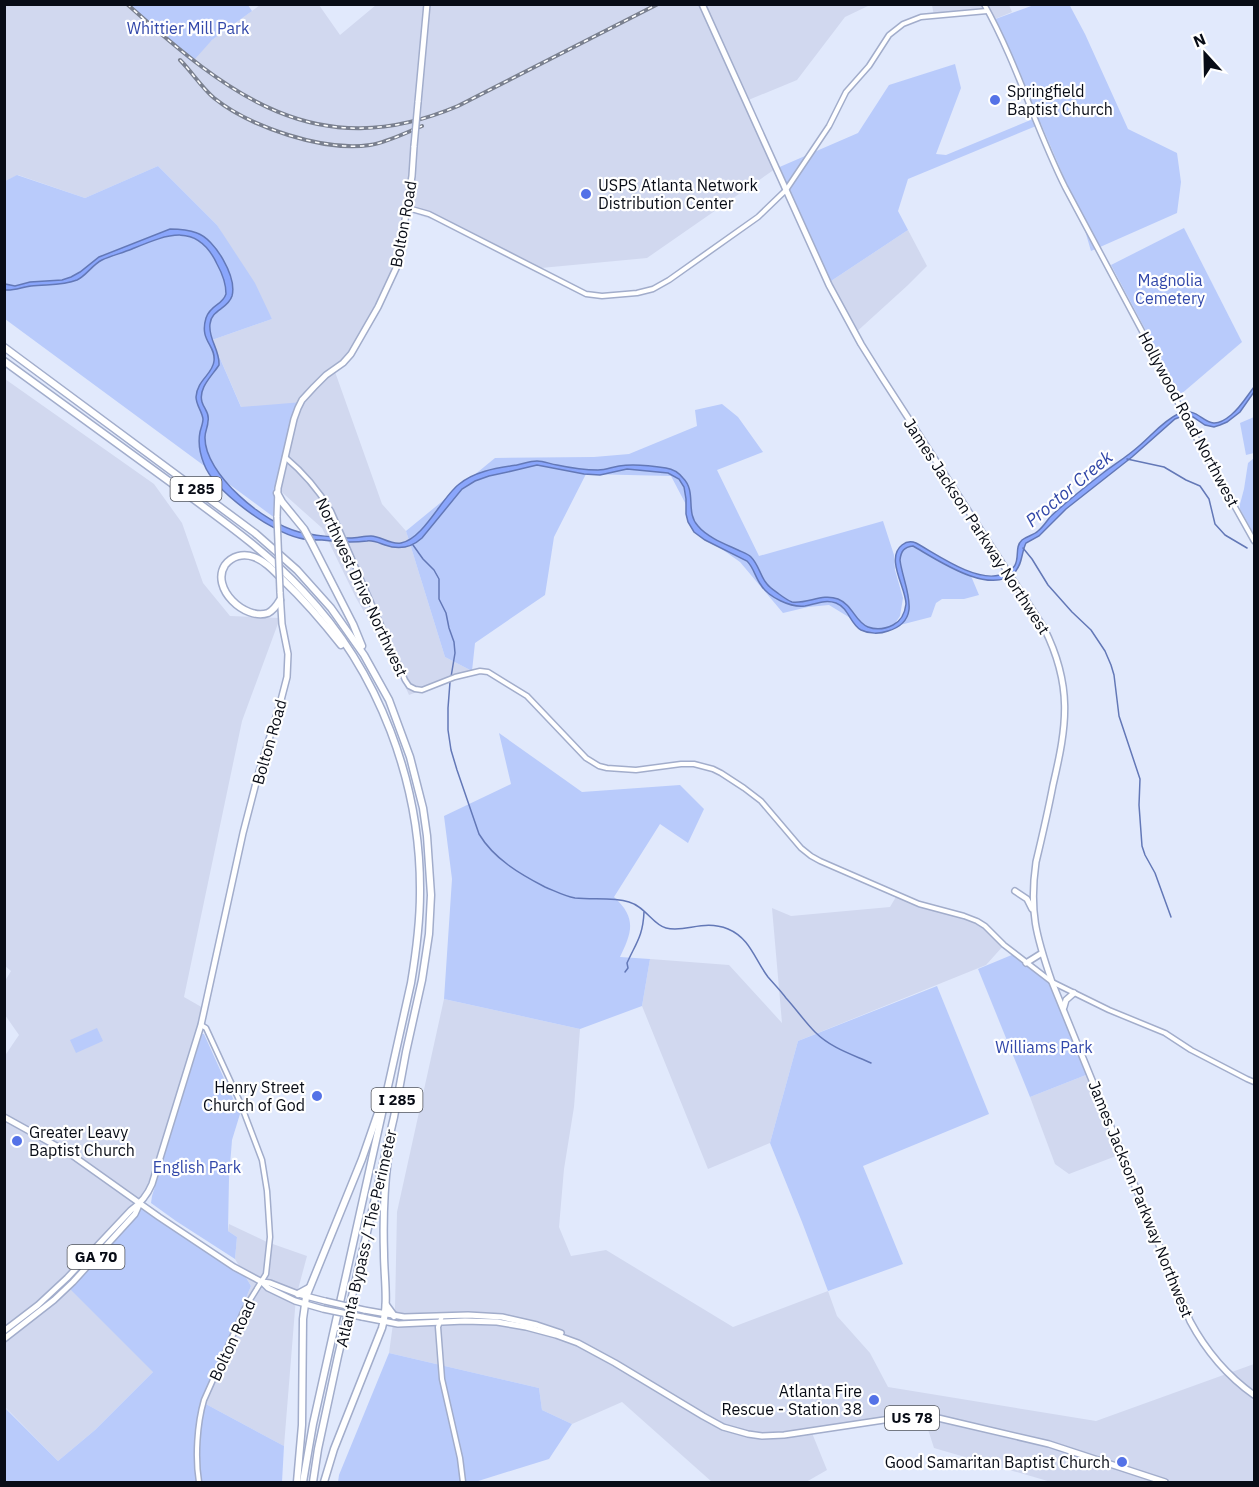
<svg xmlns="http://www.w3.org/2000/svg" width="1259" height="1487" font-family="'IBM Plex Sans',sans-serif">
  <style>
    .built { fill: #d1d8ef }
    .green { fill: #b9cbfb }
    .water { fill: #8aa6fc; stroke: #6378b7; stroke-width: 1.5 }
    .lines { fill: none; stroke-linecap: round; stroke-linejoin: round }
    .stream { stroke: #6378b7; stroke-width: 1.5 }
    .minor-casing { stroke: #a2adcb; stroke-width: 7 }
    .major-casing { stroke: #a2adcb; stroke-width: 8 }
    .highway-casing { stroke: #a2adcb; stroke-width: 9 }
    .minor { stroke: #fff; stroke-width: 4 }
    .major { stroke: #fff; stroke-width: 5 }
    .highway { stroke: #fff; stroke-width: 6 }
    .rail-casing { stroke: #7a808f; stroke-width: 4 }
    .rail { stroke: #fff; stroke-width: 1.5; stroke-dasharray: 4.5; stroke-linecap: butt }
    .major-bridge-casing { stroke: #a2adcb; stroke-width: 8; stroke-linecap: butt }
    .major-bridge { stroke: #fff; stroke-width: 5 }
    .poi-dot { fill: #5472e7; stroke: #fff; stroke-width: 2 }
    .labels { text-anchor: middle; stroke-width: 4.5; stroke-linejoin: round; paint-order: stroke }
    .shield { fill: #fff; stroke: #52555c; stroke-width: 1.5 }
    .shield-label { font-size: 15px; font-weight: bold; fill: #080c16 }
    .park-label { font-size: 16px; fill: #3248aa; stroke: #fff }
    .poi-label { font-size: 16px; fill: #080c16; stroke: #fff; text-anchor: start }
    .street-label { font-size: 16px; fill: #080c16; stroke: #fff }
    .water-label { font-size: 18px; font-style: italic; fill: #3147a8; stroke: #fff }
  </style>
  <rect width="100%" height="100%" fill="#e1e9fc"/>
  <!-- built -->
  <g class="built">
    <polygon points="5,5 127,5 190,61 212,40 260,5 319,5 340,35 376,5 870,5 845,17 797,80 746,101 775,169 647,258 541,268 469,231 409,212 398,270 366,329 334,369 382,504 406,531 445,657 472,671 409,695 398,670 356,598 322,528 276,487 212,340 272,319 217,225 158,166 85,198 18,175 5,181"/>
    <polygon points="932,5 1009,5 1012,12 990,21 987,13 934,16"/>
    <polygon points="908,230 927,266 908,285 853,335 828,283"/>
    <polygon points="5,379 154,484 182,523 203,583 230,616 280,618 242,721 184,997 205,1009 157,1166 144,1206 67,1285 154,1371 95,1430 58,1461 5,1407 4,1057 19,1035 5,1015 5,981 11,971 5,966"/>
    <polygon points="897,895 919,904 977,921 1004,945 986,965 798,1041 770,1143 708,1169 642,1006 650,959 729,965 782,1023 772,908 791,916 890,907"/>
    <polygon points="444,999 580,1029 574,1107 564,1169 559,1227 571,1256 606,1250 733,1327 828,1291 837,1316 870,1353 888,1387 1096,1421 1254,1364 1254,1482 1051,1482 934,1448 925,1420 880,1424 812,1433 827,1470 806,1482 712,1482 622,1402 572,1424 542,1410 539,1388 389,1353 395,1309 397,1212"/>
    <polygon points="1091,1073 1124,1153 1069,1174 1055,1164 1030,1097"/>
    <polygon points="229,1224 267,1242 307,1256 296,1297 284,1446 202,1402 251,1286 235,1259 237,1237 228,1231"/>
  </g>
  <!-- green -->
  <g class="green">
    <polygon points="1069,4 1085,34 1128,129 1177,153 1181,182 1177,213 1091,251 1081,217 1041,124 908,179 898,211 908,230 828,283 775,169 858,133 889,85 955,64 961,88 936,154 946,155 1033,119 1024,94 990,21 1034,5"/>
    <polygon points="127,5 248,5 252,11 212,40 194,60 193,59 190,61"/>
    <polygon points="158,166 217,225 255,283 272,319 212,340 241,407 303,402 286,451 276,487 279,521 5,319 5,181 17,175 85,198"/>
    <polygon points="1184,228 1242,342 1180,395 1111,265"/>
    <polygon points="722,404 738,417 763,452 717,470 759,556 883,521 894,555 895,570 903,598 900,616 892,628 870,630 829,605 808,607 783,613 740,562 702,535 671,476 586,474 554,537 545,595 475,643 472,671 445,657 406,531 495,458 594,457 629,454 697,426 695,410"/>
    <polygon points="1254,417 1254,453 1246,455 1240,423"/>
    <polygon points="1254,458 1254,534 1240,509 1240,504 1244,489 1248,463"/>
    <path d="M908 546H913C933 556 949 569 971 576L979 595 964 599H942L936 603 931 617 900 625 907 617 905 585 900 560 901 552Z"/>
    <path d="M499 733 582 792 680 785 704 809 688 843 660 824 614 897C637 918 632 932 620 957L650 959 642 1006 580 1029 444 999 452 879 444 816 511 784Z"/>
    <polygon points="1014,954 1051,981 1091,1073 1030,1097 978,969"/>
    <polygon points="937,986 989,1114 863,1166 903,1264 828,1291 802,1222 770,1143 798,1041"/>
    <polygon points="97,1028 103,1041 76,1053 70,1040"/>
    <polygon points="202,1034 204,1034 240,1114 232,1140 229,1178 228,1231 237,1237 235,1259 176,1221 151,1203 152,1196"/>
    <polygon points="144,1206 241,1269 251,1286 222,1356 202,1402 284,1446 282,1482 5,1482 4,1407 58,1461 95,1430 153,1372 66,1285"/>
    <polygon points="389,1353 539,1388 542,1410 572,1424 549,1459 475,1482 338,1482 339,1475"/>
  </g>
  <!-- water -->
  <path class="water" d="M170 229C178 229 189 230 197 233 215 239 237 277 232 296 228 309 211 310 210 324 208 339 220 350 219 365 212 376 198 388 202 402 204 409 210 413 208 421 208 427 205 431 205 437 204 474 265 524 299 532 311 535 338 538 350 538 357 538 364 536 371 536 381 536 390 545 401 543 423 539 441 499 458 485 474 471 497 468 517 465 523 464 530 461 537 461 544 461 550 464 557 465 571 468 584 470 598 470 606 470 612 467 619 466 632 464 653 466 666 468 673 469 679 473 683 478 697 492 685 512 698 526 707 537 725 544 738 550 742 552 748 554 751 557 759 565 760 576 767 584 770 588 775 591 779 594 783 597 787 600 792 602 808 604 822 593 838 599 853 605 855 622 868 627 876 630 885 629 893 625 901 621 905 613 906 604 906 588 885 558 902 545 907 541 911 541 916 543 938 555 975 582 1000 575 1027 567 1011 550 1022 540 1027 536 1034 535 1038 531 1043 527 1046 522 1050 517 1066 502 1085 487 1103 473 1115 464 1128 456 1139 446 1151 436 1163 421 1178 414 1203 403 1204 438 1231 415 1240 408 1247 396 1254 387V392L1240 412 1227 422 1220 425 1214 427 1205 425 1193 417 1189 415H1185L1175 419 1132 457 1066 509 1039 536 1026 543C1021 553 1023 564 1014 573 989 596 936 559 913 546 904 547 901 551 900 560 903 586 925 620 888 631 880 634 869 634 861 630 850 624 849 608 836 603 825 599 816 604 805 606 791 608 768 597 761 585 755 577 754 568 747 561L705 540 694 532 688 522 686 514V499L684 487 679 479 668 473 627 469 600 475 584 474 537 465 512 471 489 476 475 481 462 489 422 538C411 548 399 550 385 545 379 543 373 540 367 541 351 543 337 542 322 540 314 540 306 540 299 538 271 532 214 491 204 464 200 454 198 442 200 432 201 428 203 423 203 419 202 411 196 405 196 397 197 380 213 374 214 361 216 345 199 341 206 318 211 304 222 306 226 294 226 285 222 273 217 264 197 221 166 235 132 249 122 253 111 256 102 260 92 265 86 276 77 280 62 286 46 284 31 286 22 287 14 291 5 290V284L15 286 30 282 62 280 71 277 80 272 99 257Z"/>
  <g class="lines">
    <!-- stream -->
    <g class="stream">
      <polyline points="1127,459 1164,467 1186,480 1200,486 1209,499 1215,524 1225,535 1247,548"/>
      <polyline points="413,545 423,559 434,570 439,579 439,599 446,613 449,628 454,642 455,653 451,677"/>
      <polyline points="1023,548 1032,559 1048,585 1072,612 1091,630 1105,651 1111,665 1114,675 1119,716 1140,779 1139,805 1142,846 1145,855 1155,873 1171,917"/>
      <path d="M450 682 448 708V730L451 750 457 770 479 834C494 859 520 874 545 887 555 891 564 896 575 898 593 900 612 897 629 902 646 907 653 925 666 928 686 933 703 919 728 929 750 938 755 960 768 977 774 984 780 990 786 998 796 1009 805 1022 815 1032 831 1048 851 1054 871 1063"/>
      <path d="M625 972 628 968 627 963C636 943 643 936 644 912"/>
    </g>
    <defs>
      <g id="minor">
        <path d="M984 4C1017 63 1035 127 1065 187L1143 333 1189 425 1254 541"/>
        <polyline points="408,208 429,214 586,294 602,296 637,293 653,289 669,280 758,217 786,190 829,126 846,92 869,66 889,35 903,24 921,17 987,11"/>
        <path d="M285 457C304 473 318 489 331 511L405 680 409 686 415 689 422 690 455 677 480 671 488 672 527 696 586 758 599 766 607 768 636 770 681 764H694L713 769 721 773 744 788 761 801 801 848 811 856 820 861 919 904 964 916 977 921 985 926 1004 945 1052 982 1109 1010 1165 1033 1191 1050 1247 1079 1254 1082"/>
        <polyline points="442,1316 438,1327 442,1379 460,1458 463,1482"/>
        <path d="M199 1482C195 1458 197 1424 204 1400L245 1308 266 1274 270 1237 267 1191 262 1160 240 1102 206 1028 201 1025"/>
      </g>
      <g id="major">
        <path d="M702 4 829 285 861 344 881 376 1044 628C1073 686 1067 725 1053 785 1048 811 1042 837 1036 862 1029 911 1036 936 1052 982L1190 1321C1206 1351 1226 1375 1254 1395"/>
        <polyline points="418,102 427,4"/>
        <polyline points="277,517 278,488 294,419 298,408 302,400 314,387 326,375 343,363 351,354 378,307 398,264 412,176 414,146"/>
        <polyline points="1015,891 1027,899 1032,909"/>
        <polyline points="1026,963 1042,953"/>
        <polyline points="1064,1007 1066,1000 1074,993"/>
        <polyline points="4,1117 69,1153 159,1217 234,1267 262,1282 268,1288 295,1301 323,1309"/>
        <polyline points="262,1282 270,1283 298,1294 325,1301"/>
        <polyline points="364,1310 404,1317 468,1315 502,1317 537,1325 561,1333"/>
        <polyline points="362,1317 398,1324 465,1321 497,1322 526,1327 556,1335 578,1343 615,1363 703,1416 723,1427 748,1434 762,1436 784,1435 897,1418 938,1418 1049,1444 1165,1482"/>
        <path d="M4 1331 38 1305 67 1278 131 1210C141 1203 147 1196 152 1184L201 1025 243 833 258 775 280 704 287 677 288 654 282 624 280 592"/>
        <polyline points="4,1339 54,1300 73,1282 135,1214 139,1205"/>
      </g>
      <g id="highway">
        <polyline points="4,347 255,533 297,570 331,608 364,655 389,700 410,757 423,808 427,836 431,895 429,934 422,980 406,1052 394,1117 338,1356 318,1449 313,1482"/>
        <path d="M4 361C63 404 122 447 181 490 223 521 267 552 303 591 379 671 421 783 420 893 420 923 416 953 411 983L313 1424 303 1482"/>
        <polyline points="277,493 282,502 304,529 311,542 353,624 362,646"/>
        <path d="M280 600C277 605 274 610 268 613 245 621 210 588 225 565 232 556 243 553 254 557 265 561 274 571 283 580 304 600 323 622 341 645"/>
        <polyline points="298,1294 309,1288"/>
        <polyline points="386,1305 394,1316"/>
        <polyline points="297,1482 302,1425 303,1319 306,1297 362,1159 379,1110"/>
        <path d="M324 1482 334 1449 382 1328C389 1303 384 1278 384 1253 383 1222 384 1189 388 1158"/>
      </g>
    </defs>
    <!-- minor casing -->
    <use href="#minor" class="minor-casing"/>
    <!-- major casing -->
    <use href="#major" class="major-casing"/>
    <!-- highway casing -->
    <use href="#highway" class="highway-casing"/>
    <!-- minor -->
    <use href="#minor" class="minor"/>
    <!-- major -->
    <use href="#major" class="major"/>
    <!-- highway -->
    <use href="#highway" class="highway"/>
    <defs>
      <g id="rail">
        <path d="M127 4C229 95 316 166 458 106L658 4"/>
        <path d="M180 60C192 72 201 87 214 98 250 127 324 152 370 145 388 142 405 133 422 126"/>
      </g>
    </defs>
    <!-- rail casing -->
    <use href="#rail" class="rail-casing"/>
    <!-- rail -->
    <use href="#rail" class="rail"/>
    <defs>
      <g id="major-bridge">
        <polyline points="414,146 418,102"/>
        <polyline points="277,517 280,592"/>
        <polyline points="325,1301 364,1310"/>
        <polyline points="323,1309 362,1317"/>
      </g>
    </defs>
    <!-- major-bridge casing -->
    <use href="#major-bridge" class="major-bridge-casing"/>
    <!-- major-bridge -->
    <use href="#major-bridge" class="major-bridge"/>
  </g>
  <!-- markers -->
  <g class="poi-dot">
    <circle cx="995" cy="100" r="6"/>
    <circle cx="586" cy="194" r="6"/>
    <circle cx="317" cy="1096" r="6"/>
    <circle cx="17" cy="1141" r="6"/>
    <circle cx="874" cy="1400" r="6"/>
    <circle cx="1122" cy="1462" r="6"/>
  </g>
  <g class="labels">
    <!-- shield labels -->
    <g class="shield">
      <rect x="170.5" y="477" width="51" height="24" rx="4.5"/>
      <rect x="371.5" y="1088" width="51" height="24" rx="4.5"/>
      <rect x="67.5" y="1245" width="57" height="24" rx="4.5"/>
      <rect x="885" y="1406" width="54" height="24" rx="4.5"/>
    </g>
    <g class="shield-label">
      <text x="196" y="494">I 285</text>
      <text x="397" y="1105">I 285</text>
      <text x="96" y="1262">GA 70</text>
      <text x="912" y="1423">US 78</text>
    </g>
    <!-- park labels -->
    <g class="park-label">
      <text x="188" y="34">Whittier Mill Park</text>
      <text x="1170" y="286">Magnolia<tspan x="1170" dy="18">Cemetery</tspan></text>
      <text x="1044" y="1053">Williams Park</text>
      <text x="197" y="1173">English Park</text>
    </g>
    <!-- poi labels -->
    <g class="poi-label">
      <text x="1007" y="97">Springfield<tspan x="1007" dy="18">Baptist Church</tspan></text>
      <text x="598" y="191">USPS Atlanta Network<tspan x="598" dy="18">Distribution Center</tspan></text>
      <text x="305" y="1093" text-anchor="end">Henry Street<tspan x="305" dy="18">Church of God</tspan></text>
      <text x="29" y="1138">Greater Leavy<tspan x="29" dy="18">Baptist Church</tspan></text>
      <text x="862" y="1397" text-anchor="end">Atlanta Fire<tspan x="862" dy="18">Rescue - Station 38</tspan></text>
      <text x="1110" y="1468" text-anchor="end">Good Samaritan Baptist Church</text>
    </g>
    <!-- street labels -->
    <g class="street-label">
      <text transform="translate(403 224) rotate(-80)" y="6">Bolton Road</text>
      <text transform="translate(1189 419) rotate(62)" y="6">Hollywood Road Northwest</text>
      <text transform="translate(977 526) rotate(57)" y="6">James Jackson Parkway Northwest</text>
      <text transform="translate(362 587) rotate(65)" y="6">Northwest Drive Northwest</text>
      <text transform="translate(269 742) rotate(-74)" y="6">Bolton Road</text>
      <text transform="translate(1141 1199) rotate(68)" y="6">James Jackson Parkway Northwest</text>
      <text transform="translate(366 1238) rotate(-77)" y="6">Atlanta Bypass / The Perimeter</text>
      <text transform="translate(232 1340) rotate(-65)" y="6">Bolton Road</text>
    </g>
    <!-- water labels -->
    <g class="water-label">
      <text transform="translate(1069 489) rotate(-40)" y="6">Proctor Creek</text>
    </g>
  </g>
  <!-- border -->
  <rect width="1259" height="1487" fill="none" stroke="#080c16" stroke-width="12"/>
  <!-- north arrow -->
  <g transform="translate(1205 54) rotate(338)" stroke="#ffffff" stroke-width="4.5" paint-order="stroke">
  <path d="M0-4.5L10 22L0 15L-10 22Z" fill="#080c16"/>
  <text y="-9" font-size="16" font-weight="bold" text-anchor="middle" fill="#080c16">N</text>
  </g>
</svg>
